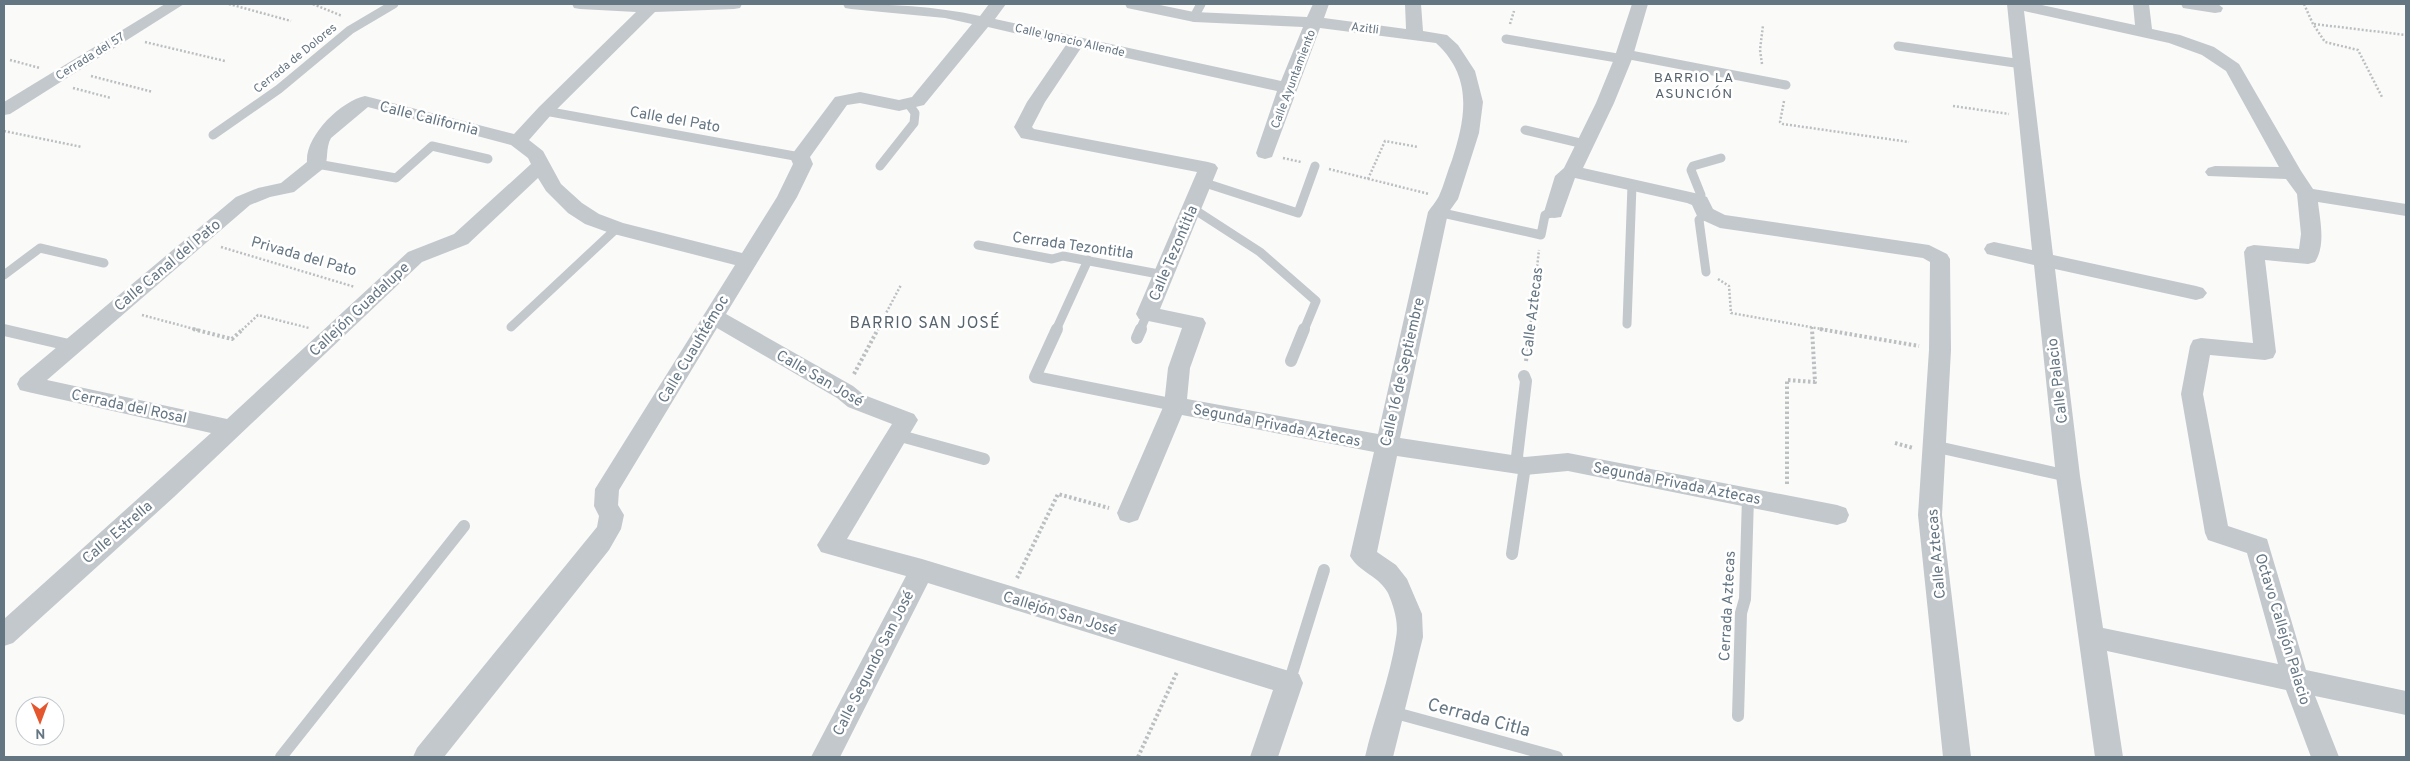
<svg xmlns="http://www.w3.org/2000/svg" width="2410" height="761" font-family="Overpass,sans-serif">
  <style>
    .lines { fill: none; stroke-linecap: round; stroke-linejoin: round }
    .path-far1 { stroke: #bbbfc2; stroke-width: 2.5; stroke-dasharray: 2 2; stroke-linecap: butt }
    .path { stroke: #bbbfc2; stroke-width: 4; stroke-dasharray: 2.5 2.5; stroke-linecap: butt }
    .lane-far1 { stroke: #c3c8cc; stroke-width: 9 }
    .lane { stroke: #c3c8cc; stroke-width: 12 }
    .street { fill: #c3c8cc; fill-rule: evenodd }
    .labels { text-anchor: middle; stroke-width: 5; stroke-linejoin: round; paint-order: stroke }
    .far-street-label { font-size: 12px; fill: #657683; stroke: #fff }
    .far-neighbourhood-label { font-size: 14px; letter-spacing: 1px; fill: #57646e; stroke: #fff }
    .street-label { font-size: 15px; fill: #657683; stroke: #fff }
    .neighbourhood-label { font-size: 16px; letter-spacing: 1px; fill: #57646e; stroke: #fff }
    .near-street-label { font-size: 18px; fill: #657683; stroke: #fff }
  </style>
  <rect width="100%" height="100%" fill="#fafaf8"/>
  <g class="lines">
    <!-- path-far1 -->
    <g class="path-far1">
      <polyline points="229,4 291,21"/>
      <polyline points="313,4 342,16"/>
      <polyline points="2304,4 2313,24 2325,42 2358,50 2382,97"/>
      <polyline points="1510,24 1514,11"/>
      <polyline points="2314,24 2406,35"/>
      <polyline points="145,42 225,61"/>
      <polyline points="10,60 40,68"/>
      <polyline points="1762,64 1760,50 1763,25"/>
      <polyline points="91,76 153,92"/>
      <polyline points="73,88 111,98"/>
      <polyline points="1784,101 1780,122 1783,124 1909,142"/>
      <polyline points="1953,106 2009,114"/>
      <polyline points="4,131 82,147"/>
      <polyline points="1283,158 1301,162"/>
      <polyline points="1329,169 1429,194"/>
      <polyline points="1368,179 1385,141 1418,147"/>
      <polyline points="221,247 355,287"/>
      <polyline points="1718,279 1729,286 1731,313 1827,330"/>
      <polyline points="142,315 198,330"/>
      <polyline points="1812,327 1812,330"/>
      <polyline points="242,330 258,315 309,328"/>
      <polyline points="877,330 901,285"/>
      <polyline points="1530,330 1539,250"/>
    </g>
    <!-- path -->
    <g class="path">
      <polyline points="193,329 232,339 243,329"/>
      <polyline points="1820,329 1919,346"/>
      <polyline points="1526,361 1530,329"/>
      <polyline points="854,374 878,329"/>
      <polyline points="1895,443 1913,448"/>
      <polyline points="1787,484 1787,380 1815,382 1812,329"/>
      <polyline points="1017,578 1058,494 1109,508"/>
      <polyline points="1138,757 1177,672"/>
    </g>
    <!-- lane-far1 -->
    <g class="lane-far1">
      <polyline points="1194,17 1201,4"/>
      <polyline points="1506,39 1623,59"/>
      <polyline points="1898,46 2022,64"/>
      <polyline points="1625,54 1786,85"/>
      <polyline points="545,111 800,157"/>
      <polyline points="1525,130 1584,144"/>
      <polyline points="213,135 279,89 350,30 394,4"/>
      <polyline points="317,164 396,178 432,146 488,159"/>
      <polyline points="880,166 914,123 915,113 910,106"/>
      <polyline points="1202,182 1298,213 1315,166"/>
      <polyline points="1700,201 1701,195 1691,170 1693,166 1721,158"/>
      <polyline points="1192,208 1260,252 1316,301 1304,330"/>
      <polyline points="1438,212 1541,235 1545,215 1554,212"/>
      <polyline points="1705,213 1699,220 1706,272"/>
      <polyline points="978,245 1052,259 1063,256 1164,275"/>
      <polyline points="4,275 40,248 104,263"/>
      <polyline points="1627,324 1632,185"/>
      <polyline points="511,327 617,228"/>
      <polyline points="1056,330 1088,260"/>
      <polyline points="1140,330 1147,314"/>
    </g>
    <!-- lane -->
    <g class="lane">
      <polyline points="1057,329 1035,377 1175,405"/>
      <polyline points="4,330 73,346"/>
      <polyline points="1137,338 1141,329"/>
      <polyline points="1291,361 1304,329"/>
      <polyline points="897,435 984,459"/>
      <polyline points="1933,446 2068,476"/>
      <polyline points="1516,465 1526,381 1524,376"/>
      <polyline points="1512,554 1525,466"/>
      <polyline points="1289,683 1324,570"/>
      <polyline points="1392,712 1557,757"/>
      <polyline points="1738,716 1741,613 1745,599 1748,497"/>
      <polyline points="281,757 464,526"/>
    </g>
    <!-- street -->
    <g class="street">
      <polygon points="165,4 184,4 10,114 4,115 4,102"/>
      <path d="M572 4H742L740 8 734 9 655 12 551 115 529 140 543 151 561 184 582 203 599 214 623 223 742 253 777 197 793 164 790 157 835 97 860 92 899 100 912 97 972 24 945 18 851 9 845 8 843 4C890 4 934 6 980 16L989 4H1006L995 19 1281 81 1303 27 1194 22 1127 8 1125 4H1155L1194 12 1307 17 1313 4H1329L1324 18 1406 29 1405 4H1421L1423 31 1447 35 1458 45 1475 71 1483 102 1479 133 1458 199 1448 213 1400 438 1525 457 1568 453 1837 505 1846 508 1849 515 1846 522 1837 525 1568 471 1525 475 1397 456 1377 552 1396 565 1407 579 1422 614 1423 637 1393 757H1365C1374 718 1390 678 1396 638 1399 623 1394 607 1388 593 1379 576 1359 572 1350 556L1374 452 1182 415 1138 520 1129 523 1120 520 1117 513 1164 405 1168 368 1182 328 1139 319 1136 314 1197 172 1021 138 1014 127 1027 102 1066 45 988 27 924 105 899 111 860 103 847 105 810 157 813 164 797 197 726 314 853 386 864 395 914 414 918 420 847 539 922 559 1299 674 1303 683 1278 757H1250L1273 690 928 583 840 757H811L906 576 821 552 817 545 892 424 848 407 837 398 717 328 619 490 618 505 624 515 621 529 609 550 444 757H413L417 748 597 527 599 516 594 506 595 489 735 265 610 233 585 224 568 213 546 191 538 178 468 244 422 262 174 497 13 643 4 646V619L211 433 28 392 20 390 17 384 20 378 236 197 258 188 281 183 307 162C305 136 341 101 365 96L514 134 539 107 636 12 580 9 574 8ZM1320 28 1436 43C1473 77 1466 117 1452 160 1447 172 1444 185 1439 196 1436 202 1431 207 1428 212L1378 434 1187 399 1190 368 1206 323 1203 318 1160 309 1218 168 1215 164 1208 162 1034 129 1032 127 1045 102 1081 48 1277 91 1256 153 1258 157 1265 159 1272 157ZM368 107 511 145 528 158 531 164 454 234 408 252 227 419 47 380 250 205 270 197 294 192 324 168C329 160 325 149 331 138Z"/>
      <polygon points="1632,4 1648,4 1632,59 1614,103 1583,168 1699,194 1707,197 1713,209 1725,215 1929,245 1947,254 1950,259 1951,350 1942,515 1971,757 1943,757 1918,515 1929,350 1930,262 1923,258 1720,228 1698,218 1692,205 1687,203 1575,178 1561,217 1554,218 1547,217 1544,212 1555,176 1564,168 1596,103 1614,59"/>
      <path d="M2007 4H2037L2135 25 2133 4H2149L2152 29 2180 35 2214 47 2239 64 2301 171 2313 189 2406 204V216L2318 202C2320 220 2326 245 2315 262L2308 264 2265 260 2276 352 2273 358 2265 360 2210 355 2203 394 2228 526 2267 539 2306 670 2406 691V715L2315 696 2339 757H2311L2286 690 2107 651 2123 757H2095L2056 476 2034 265 1987 254 1984 249 1987 244 1994 242 2032 250ZM2024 11 2169 43 2202 55 2226 71 2279 167 2215 166 2208 168 2205 172 2208 176 2286 179 2297 194 2301 234 2299 249 2254 245 2247 247 2244 252 2253 343 2201 338 2193 340 2190 346 2181 394 2205 533 2208 540 2247 553 2278 664 2103 628 2080 476 2055 269 2196 300 2203 298 2207 293 2203 288 2196 286 2053 255Z"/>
      <polygon points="2181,4 2218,4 2223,8 2221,12 2215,13 2183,8"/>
    </g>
  </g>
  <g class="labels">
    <!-- far-street labels -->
    <g class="far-street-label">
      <text transform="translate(1365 28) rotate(7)" y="4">Azitli</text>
      <text transform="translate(1070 40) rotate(13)" y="4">Calle Ignacio Allende</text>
      <text transform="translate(90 56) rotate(-32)" y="4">Cerrada del 57</text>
      <text transform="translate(295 58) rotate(-39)" y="4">Cerrada de Dolores</text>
      <text transform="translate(1293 79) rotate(-69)" y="4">Calle Ayuntamiento</text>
    </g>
    <!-- far-neighbourhood labels -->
    <g class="far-neighbourhood-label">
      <text x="1694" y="82">BARRIO LA<tspan x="1694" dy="16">ASUNCIÓN</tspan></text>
    </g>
    <!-- street labels -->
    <g class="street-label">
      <text transform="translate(429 118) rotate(14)" y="5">Calle California</text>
      <text transform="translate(675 119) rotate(10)" y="5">Calle del Pato</text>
      <text transform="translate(1073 245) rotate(8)" y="5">Cerrada Tezontitla</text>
      <text transform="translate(1173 253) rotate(-67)" y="5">Calle Tezontitla</text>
      <text transform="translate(304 256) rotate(16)" y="5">Privada del Pato</text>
      <text transform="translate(167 265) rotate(-40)" y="5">Calle Canal del Pato</text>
      <text transform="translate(359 309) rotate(-43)" y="5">Callejón Guadalupe</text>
      <text transform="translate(1532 312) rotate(-83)" y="5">Calle Aztecas</text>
      <text transform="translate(693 349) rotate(-59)" y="5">Calle Cuauhtémoc</text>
      <text transform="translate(1402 372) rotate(-77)" y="5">Calle 16 de Septiembre</text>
      <text transform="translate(820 378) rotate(30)" y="5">Calle San José</text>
      <text transform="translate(2057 381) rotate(-97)" y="5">Calle Palacio</text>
      <text transform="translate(129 406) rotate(12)" y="5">Cerrada del Rosal</text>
      <text transform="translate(1277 425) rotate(11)" y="5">Segunda Privada Aztecas</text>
      <text transform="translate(1677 483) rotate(11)" y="5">Segunda Privada Aztecas</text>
      <text transform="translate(117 532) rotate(-41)" y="5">Calle Estrella</text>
      <text transform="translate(1936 554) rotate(-95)" y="5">Calle Aztecas</text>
      <text transform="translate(1727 606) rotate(-87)" y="5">Cerrada Aztecas</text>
      <text transform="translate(1060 613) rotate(17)" y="5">Callejón San José</text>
      <text transform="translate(2283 629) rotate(73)" y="5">Octavo Callejón Palacio</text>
      <text transform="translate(873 663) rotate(-63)" y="5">Calle Segundo San José</text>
    </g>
    <!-- neighbourhood labels -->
    <g class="neighbourhood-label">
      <text x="925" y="328">BARRIO SAN JOSÉ</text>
    </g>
    <!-- near-street labels -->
    <g class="near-street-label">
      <text transform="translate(1479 717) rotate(15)" y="6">Cerrada Citla</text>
    </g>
  </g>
  <!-- border -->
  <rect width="2410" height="761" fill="none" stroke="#657683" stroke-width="10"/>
  <!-- north arrow -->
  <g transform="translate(40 721) rotate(179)"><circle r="24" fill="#ffffff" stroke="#c1c8cd"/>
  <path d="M0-4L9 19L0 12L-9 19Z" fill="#e4572e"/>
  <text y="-8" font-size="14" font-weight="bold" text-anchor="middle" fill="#657683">N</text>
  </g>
</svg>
